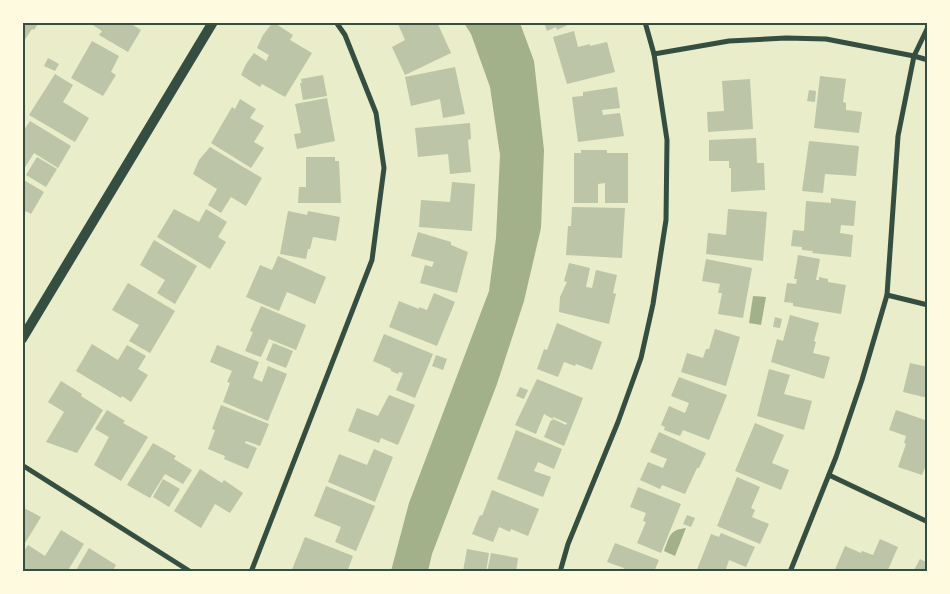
<svg xmlns="http://www.w3.org/2000/svg" width="950" height="594" font-family="'Source Serif 4',serif">
  <style>
    .water { fill: #a3b18a }
    .building { fill: #bcc5a7 }
    .lines { fill: none; stroke-linecap: round; stroke-linejoin: round }
    .minor { stroke: #344e41; stroke-width: 5 }
    .secondary { stroke: #344e41; stroke-width: 10 }
    .neatline { fill: none; stroke: #344e41; stroke-width: 2 }
  </style>
  <rect width="100%" height="100%" fill="#e9edc9"/>
  <!-- water -->
  <g class="water">
    <polygon points="464,23 520,23 534,61 544,150 541,228 524,301 497,384 432,554 428,571 391,571 409,503 489,291 496,238 500,155 490,87 471,34"/>
    <polygon points="753,296 766,297 761,325 749,323"/>
    <path d="M686 528 675 556 664 551C670 536 669 530 686 528Z"/>
  </g>
  <!-- building -->
  <g class="building">
    <polygon points="22,22 39,22 34,30 32,29 22,44"/>
    <polygon points="88,22 128,22 141,30 128,52 99,35 102,31"/>
    <polygon points="273,22 293,35 290,40 312,53 285,97 262,84 260,87 241,75 246,64 254,53 266,61 269,55 257,48 263,35"/>
    <polygon points="402,22 437,22 451,53 405,75 392,47 405,40 398,24"/>
    <polygon points="544,22 574,22 557,30 556,27 547,31"/>
    <polygon points="574,31 578,47 590,44 590,46 607,42 615,72 567,84 553,37"/>
    <polygon points="92,41 119,56 111,72 116,75 103,96 71,78"/>
    <polygon points="48,58 59,64 55,71 44,66"/>
    <polygon points="455,67 465,114 443,118 440,99 411,106 405,77"/>
    <polygon points="55,74 73,85 63,102 89,118 75,142 29,115"/>
    <polygon points="323,75 327,96 303,100 300,83 302,83 301,79"/>
    <polygon points="820,76 846,79 843,102 846,103 846,110 862,112 859,133 814,128"/>
    <polygon points="750,79 753,129 708,132 707,112 724,111 722,81"/>
    <polygon points="617,87 620,108 602,110 603,115 620,113 624,136 578,142 572,97 583,96 583,92"/>
    <polygon points="809,90 816,91 815,102 807,101"/>
    <polygon points="327,98 335,141 297,149 294,134 301,133 295,104"/>
    <polygon points="240,99 256,109 250,118 264,126 254,142 264,148 251,168 211,143 232,107 235,109"/>
    <polygon points="30,121 71,146 58,168 34,153 22,172 22,133"/>
    <polygon points="470,123 471,139 468,140 471,172 450,174 448,154 418,157 415,128"/>
    <polygon points="756,138 757,163 764,163 765,190 731,192 731,168 729,168 729,161 709,161 709,140"/>
    <polygon points="809,141 859,146 856,176 825,174 823,193 802,191"/>
    <polygon points="210,147 262,178 246,206 231,197 221,213 208,205 217,189 193,174 199,160"/>
    <polygon points="581,150 607,150 607,153 628,153 628,203 605,203 605,183 598,184 598,203 574,203 574,153 581,153"/>
    <polygon points="37,157 57,169 46,187 26,175"/>
    <polygon points="306,157 335,157 335,161 339,161 341,203 298,203 299,187 306,187"/>
    <polygon points="22,179 44,192 31,214 26,211 22,217"/>
    <polygon points="452,182 475,184 472,231 419,227 421,200 450,202"/>
    <polygon points="831,198 856,201 854,226 841,225 840,233 853,235 851,257 812,253 813,251 802,250 802,247 791,246 793,230 804,231 806,201 831,203"/>
    <polygon points="572,207 625,208 622,258 566,255 568,226 571,226"/>
    <polygon points="174,209 199,222 206,209 227,222 218,237 226,242 210,269 157,237"/>
    <polygon points="728,209 767,212 763,261 706,254 708,233 726,235"/>
    <polygon points="288,211 307,215 308,211 340,217 336,241 313,237 310,249 308,249 306,259 280,254"/>
    <polygon points="418,232 451,242 451,245 468,252 457,293 420,283 425,265 432,267 434,262 411,256"/>
    <polygon points="154,240 197,266 175,304 157,293 165,280 140,265"/>
    <polygon points="798,255 820,259 816,280 819,280 819,277 828,279 828,282 846,285 841,314 793,306 793,303 784,302 787,283 796,284 797,279 794,279"/>
    <polygon points="278,256 326,277 315,304 287,292 279,311 246,297 260,265 272,270"/>
    <polygon points="706,259 752,268 743,318 718,314 722,293 718,293 720,284 702,281"/>
    <polygon points="569,263 590,268 586,287 592,288 596,270 617,275 613,293 616,294 609,324 559,312 560,297 567,282 564,281"/>
    <polygon points="128,283 175,311 150,353 129,341 139,325 112,310"/>
    <polygon points="434,293 455,302 437,346 389,327 399,301 419,309 419,307 427,310"/>
    <polygon points="261,306 306,325 296,350 269,339 261,357 245,351 253,332 250,331"/>
    <polygon points="790,315 819,323 814,341 816,342 813,353 830,357 824,379 771,362 777,339 783,341"/>
    <polygon points="775,317 782,319 780,328 773,327"/>
    <polygon points="557,323 602,342 592,370 576,364 575,366 564,362 558,377 537,369 544,349 547,350"/>
    <polygon points="715,329 740,337 726,386 681,372 687,353 703,358 706,349 709,349"/>
    <polygon points="384,334 433,354 415,398 396,390 403,373 399,372 398,374 391,371 391,369 373,361"/>
    <polygon points="273,343 293,351 286,368 266,360"/>
    <polygon points="92,344 118,360 127,345 146,356 138,369 148,375 131,402 122,396 121,398 76,371"/>
    <polygon points="217,345 259,362 253,378 262,382 268,366 287,374 268,421 223,402 230,383 227,382 232,371 210,362"/>
    <polygon points="436,355 447,359 443,370 432,366"/>
    <polygon points="910,363 928,367 928,398 903,392"/>
    <polygon points="769,369 790,375 784,394 812,401 804,430 757,416"/>
    <polygon points="679,377 727,395 709,440 683,430 680,436 664,430 665,427 661,425 669,406 685,413 689,403 671,396"/>
    <polygon points="537,379 583,398 564,446 544,437 551,420 552,421 553,419 566,425 567,423 553,417 553,419 544,414 536,434 515,425"/>
    <polygon points="61,381 82,394 81,396 103,410 77,453 46,442 64,412 48,402"/>
    <polygon points="520,387 528,390 524,399 516,396"/>
    <polygon points="389,395 415,405 398,445 381,438 379,443 348,431 357,408 378,416"/>
    <polygon points="221,405 269,424 260,446 246,441 245,443 257,448 248,469 224,459 225,456 208,449 215,430 212,429"/>
    <polygon points="107,410 125,421 123,423 148,437 121,481 94,465 109,437 95,429"/>
    <polygon points="896,410 928,421 928,460 922,475 898,467 906,444 904,443 906,436 889,430"/>
    <polygon points="755,423 784,435 772,463 789,470 781,490 735,471"/>
    <polygon points="516,430 562,449 554,469 538,462 534,471 551,477 543,497 497,479"/>
    <polygon points="659,432 706,453 699,468 697,468 685,494 662,485 660,489 640,480 648,462 663,468 667,459 650,452"/>
    <polygon points="153,443 176,456 174,459 192,470 183,484 165,474 150,498 127,485"/>
    <polygon points="374,449 393,457 375,502 328,482 339,454 367,465"/>
    <polygon points="200,469 222,483 224,480 243,493 230,513 215,504 201,528 174,511"/>
    <polygon points="737,477 760,487 751,508 755,510 752,517 769,524 760,544 717,526"/>
    <polygon points="163,479 180,489 169,507 153,497"/>
    <polygon points="326,486 375,506 356,551 335,542 341,527 314,516"/>
    <polygon points="638,487 681,504 661,553 637,543 646,522 643,521 646,513 630,507"/>
    <polygon points="492,490 539,509 528,536 511,529 510,532 499,527 493,542 472,534 480,515 482,516"/>
    <polygon points="22,507 41,517 22,548"/>
    <polygon points="687,515 695,518 691,527 683,524"/>
    <polygon points="61,530 84,544 67,572 28,572 22,568 22,554 28,545 45,556"/>
    <polygon points="721,533 755,547 746,567 729,560 725,572 696,572 711,534 719,537"/>
    <polygon points="305,537 353,556 347,572 291,572"/>
    <polygon points="880,539 898,547 887,572 834,572 845,546 861,553 862,551 873,555"/>
    <polygon points="615,543 659,560 654,572 622,572 624,568 607,562"/>
    <polygon points="89,548 116,565 112,572 75,572"/>
    <polygon points="467,549 489,553 486,572 463,571"/>
    <polygon points="491,553 518,558 516,572 487,572"/>
    <polygon points="920,559 928,563 928,572 913,572"/>
  </g>
  <g class="lines">
    <!-- minor -->
    <g class="minor">
      <polyline points="654,54 729,41 786,38 826,39 914,56 928,60"/>
      <polyline points="887,295 928,305"/>
      <polyline points="22,465 191,572"/>
      <polyline points="829,475 928,522"/>
      <polyline points="251,572 372,260 384,168 376,113 345,35 336,22"/>
      <polyline points="560,572 568,544 618,422 641,358 653,304 666,220 667,140 654,54 645,22"/>
      <polyline points="790,572 836,457 862,380 887,295 898,136 914,56 928,27"/>
    </g>
    <!-- secondary -->
    <polyline class="secondary" points="22,339 213,22"/>
  </g>
  <!-- border -->
  <rect width="950" height="594" fill="none" stroke="#fefae0" stroke-width="48"/>
  <rect x="24" y="24" width="902" height="546" class="neatline"/>
</svg>
